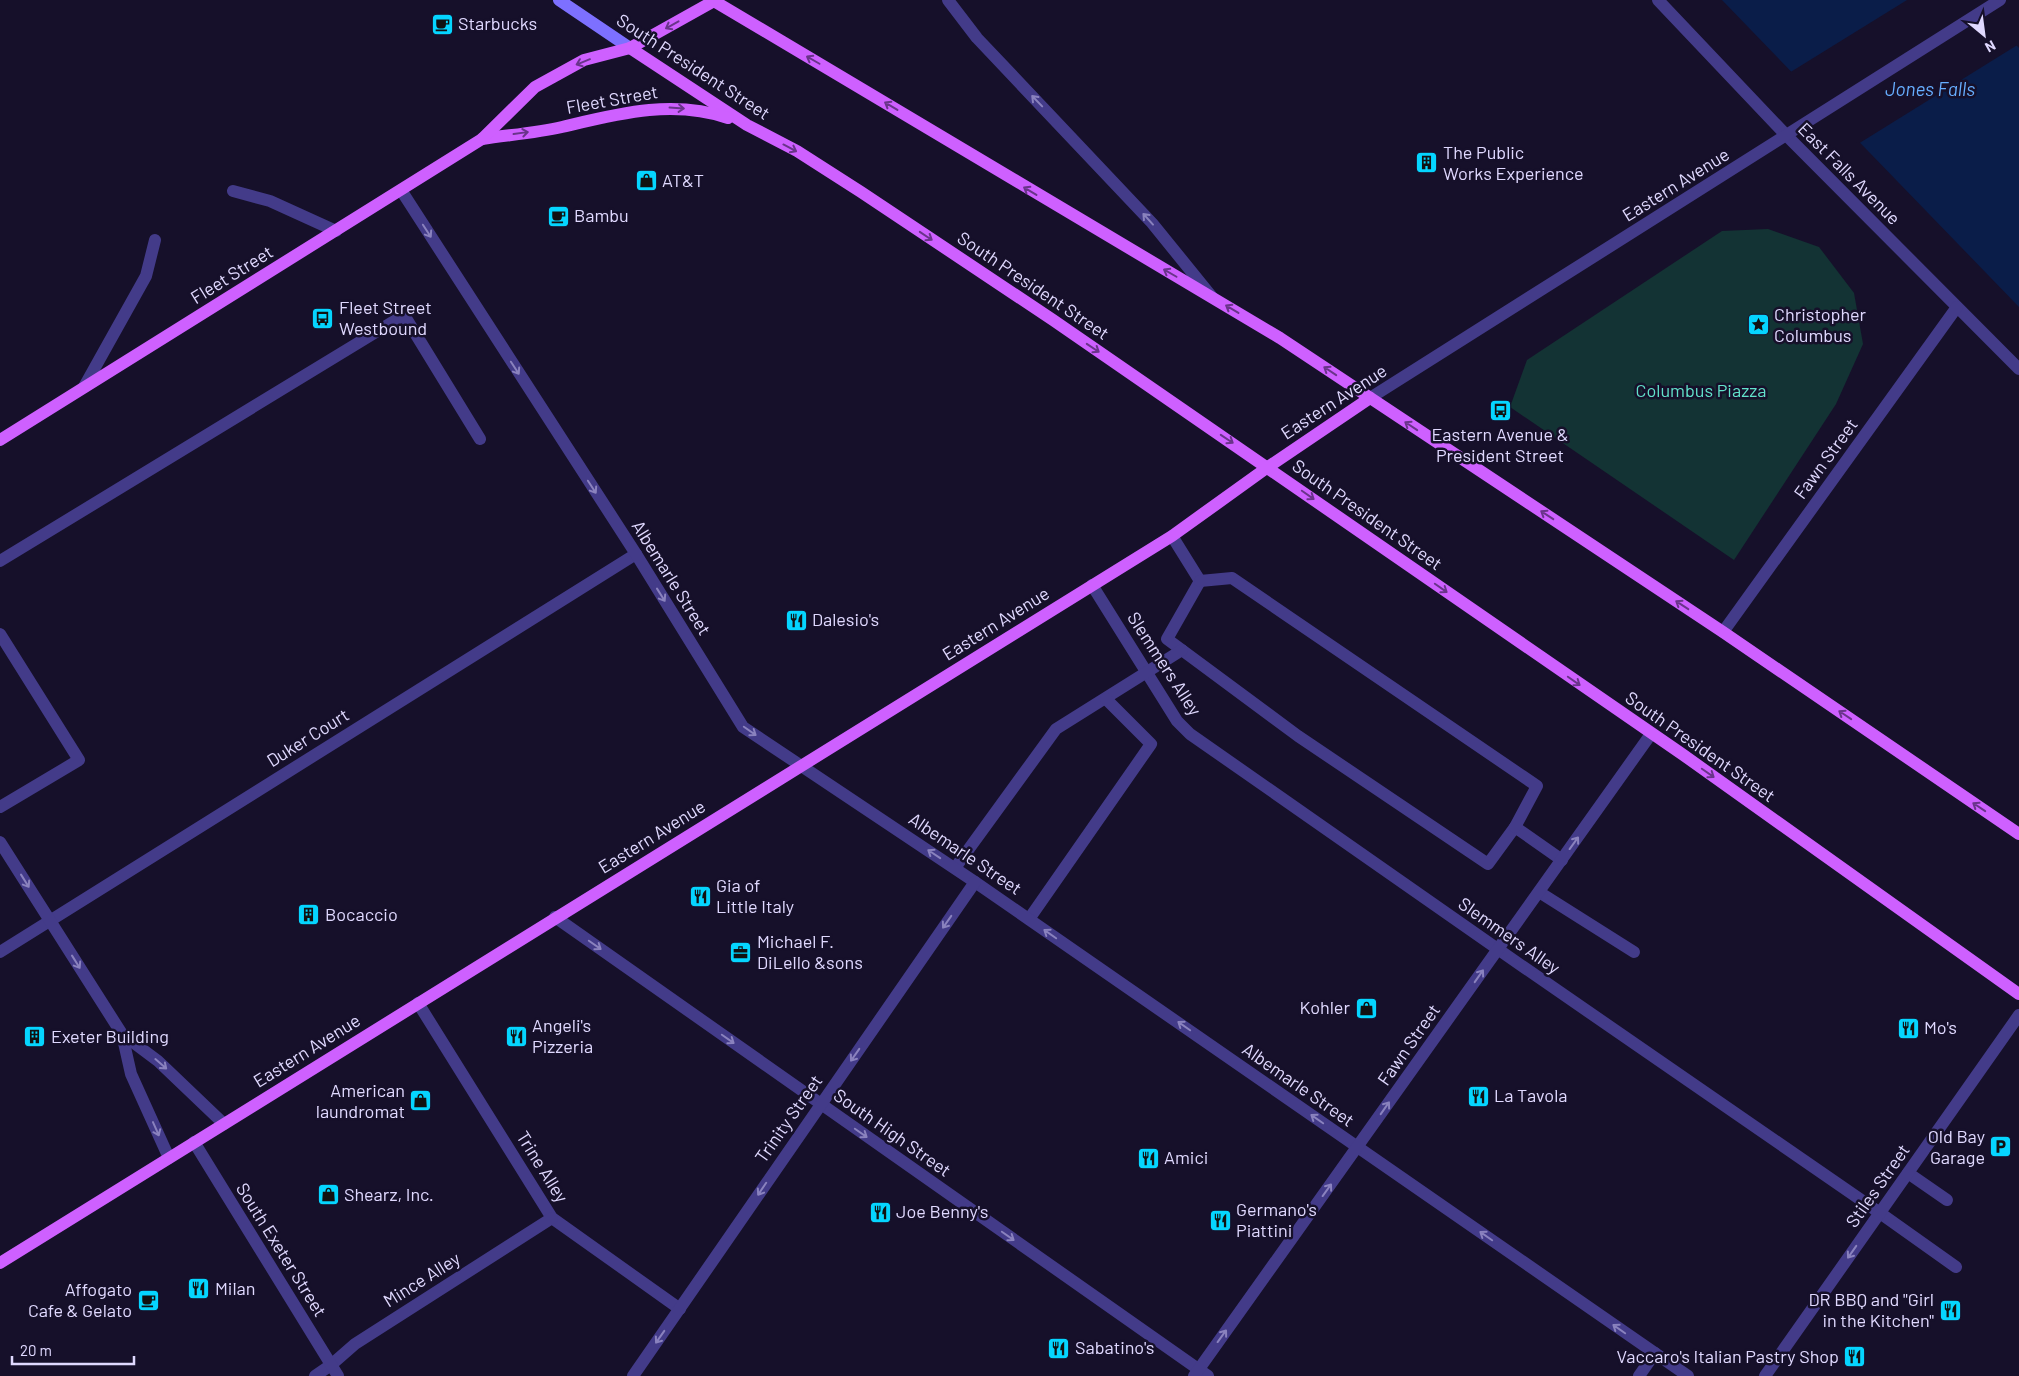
<svg xmlns="http://www.w3.org/2000/svg" width="2019" height="1376" font-family="Barlow,sans-serif">
  <style>
    .green { fill: #133334 }
    .water { fill: #0a1d49 }
    .pier { fill: #16102a }
    .lines { fill: none; stroke-linecap: round; stroke-linejoin: round }
    .lane { stroke: #433b89; stroke-width: 12 }
    .street { stroke: #433b89; stroke-width: 12 }
    .secondary { stroke: #7d70ff; stroke-width: 12 }
    .primary { stroke: #ce60ff; stroke-width: 12 }
    .oneway { stroke: #69348a }
    .oneway2 { stroke: #8a82be }
    .labels { text-anchor: middle; stroke-width: 5; stroke-linejoin: round; paint-order: stroke }
    .poi-label { font-size: 18px; fill: #e0d9ff; stroke: #16102a; text-anchor: start }
    .street-label { font-size: 18px; fill: #e0d9ff; stroke: #16102a }
    .park-label { font-size: 18px; fill: #62e2cb; stroke: #16102a }
    .water-label { font-size: 19px; font-style: italic; fill: #67aeff; stroke: #16102a }
  </style>
  <rect width="100%" height="100%" fill="#16102a"/>
  <!-- green -->
  <polygon class="green" points="1768,229 1819,247 1854,293 1863,344 1836,404 1734,560 1510,407 1527,360 1722,231"/>
  <!-- water -->
  <polygon class="water" points="1722,0 1973,0 2019,48 2019,307"/>
  <!-- pier -->
  <polygon class="pier" points="1907,0 1976,0 2019,44 1858,144 1789,73"/>
  <g class="lines">
    <!-- lane -->
    <g class="lane">
      <polyline points="233,191 270,201 336,231"/>
      <polyline points="84,387 146,276 155,240"/>
      <polyline points="1172,536 1200,581 1167,639 1298,736 1488,864 1515,827 1562,860"/>
      <polyline points="0,561 404,315 480,439"/>
      <polyline points="1200,581 1232,578 1537,786 1515,827"/>
      <polyline points="1092,585 1177,721 1190,734 1525,968 1880,1213 1956,1267"/>
      <polyline points="0,634 79,760 0,807"/>
      <polyline points="955,868 1056,729 1182,650"/>
      <polyline points="1539,892 1634,952"/>
      <polyline points="1029,919 1151,744 1106,699"/>
      <polyline points="0,952 636,554"/>
      <polyline points="418,1003 552,1218 680,1309"/>
      <polyline points="1908,1173 1947,1200"/>
      <polyline points="315,1376 331,1365 355,1344 552,1218"/>
      <polyline points="1639,1376 1655,1353"/>
    </g>
    <!-- street -->
    <g class="street">
      <polyline points="948,0 977,38 1152,223 1212,297"/>
      <polyline points="1658,0 1786,135 2019,369"/>
      <polyline points="401,190 636,554 743,727 975,882 1688,1376"/>
      <polyline points="1370,398 2000,0"/>
      <polyline points="1723,632 1957,307"/>
      <polyline points="0,842 122,1034 131,1074 169,1158"/>
      <polyline points="555,917 1208,1376"/>
      <polyline points="122,1034 158,1061 224,1124"/>
      <polyline points="194,1142 338,1376"/>
      <polyline points="633,1376 975,882"/>
      <polyline points="1194,1376 1651,734"/>
      <polyline points="1765,1376 2019,1015"/>
    </g>
    <!-- secondary -->
    <polyline class="secondary" points="559,0 630,48"/>
    <!-- primary -->
    <g class="primary">
      <polyline points="630,48 747,125 797,151 861,192 1053,320 1682,754 2019,994"/>
      <path d="M482 139C508 135 536 133 562 127 617 114 672 99 728 118"/>
      <polyline points="0,440 482,139 535,87 584,60 630,48 714,1 1280,338 1723,632 2019,834"/>
      <polyline points="0,1263 1172,536 1268,467 1370,398"/>
    </g>
  </g>
  <!-- one-way arrows -->
  <defs><path id="oneway-shaft" d="M-6 0H5M1.5-3L5.5 0L1.5 3" fill="none" stroke-width="1.6" stroke-linecap="round" stroke-linejoin="round" transform="scale(1.25)"/></defs>
  <g class="oneway">
    <use href="#oneway-shaft" transform="translate(672 25) rotate(151)"/>
    <use href="#oneway-shaft" transform="translate(813 60) rotate(-150)"/>
    <use href="#oneway-shaft" transform="translate(583 62) rotate(158)"/>
    <use href="#oneway-shaft" transform="translate(891 106) rotate(-149)"/>
    <use href="#oneway-shaft" transform="translate(677 108) rotate(4)"/>
    <use href="#oneway-shaft" transform="translate(521 133) rotate(-8)"/>
    <use href="#oneway-shaft" transform="translate(790 148) rotate(28)"/>
    <use href="#oneway-shaft" transform="translate(1030 191) rotate(-149)"/>
    <use href="#oneway-shaft" transform="translate(926 236) rotate(34)"/>
    <use href="#oneway-shaft" transform="translate(1170 273) rotate(-150)"/>
    <use href="#oneway-shaft" transform="translate(1232 309) rotate(-149)"/>
    <use href="#oneway-shaft" transform="translate(1093 348) rotate(34)"/>
    <use href="#oneway-shaft" transform="translate(1330 371) rotate(-146)"/>
    <use href="#oneway-shaft" transform="translate(1411 426) rotate(-146)"/>
    <use href="#oneway-shaft" transform="translate(1227 439) rotate(34)"/>
    <use href="#oneway-shaft" transform="translate(1308 495) rotate(35)"/>
    <use href="#oneway-shaft" transform="translate(1547 515) rotate(-147)"/>
    <use href="#oneway-shaft" transform="translate(1441 588) rotate(35)"/>
    <use href="#oneway-shaft" transform="translate(1682 605) rotate(-147)"/>
    <use href="#oneway-shaft" transform="translate(1574 681) rotate(35)"/>
    <use href="#oneway-shaft" transform="translate(1845 715) rotate(-146)"/>
    <use href="#oneway-shaft" transform="translate(1708 773) rotate(35)"/>
    <use href="#oneway-shaft" transform="translate(1979 807) rotate(-146)"/>
  </g>
  <g class="oneway2">
    <use href="#oneway-shaft" transform="translate(1037 101) rotate(-134)"/>
    <use href="#oneway-shaft" transform="translate(1148 219) rotate(-132)"/>
    <use href="#oneway-shaft" transform="translate(427 231) rotate(57)"/>
    <use href="#oneway-shaft" transform="translate(515 368) rotate(57)"/>
    <use href="#oneway-shaft" transform="translate(592 487) rotate(57)"/>
    <use href="#oneway-shaft" transform="translate(661 595) rotate(58)"/>
    <use href="#oneway-shaft" transform="translate(750 731) rotate(35)"/>
    <use href="#oneway-shaft" transform="translate(1574 843) rotate(-54)"/>
    <use href="#oneway-shaft" transform="translate(934 854) rotate(-146)"/>
    <use href="#oneway-shaft" transform="translate(25 881) rotate(58)"/>
    <use href="#oneway-shaft" transform="translate(947 922) rotate(125)"/>
    <use href="#oneway-shaft" transform="translate(1050 934) rotate(-145)"/>
    <use href="#oneway-shaft" transform="translate(595 945) rotate(35)"/>
    <use href="#oneway-shaft" transform="translate(76 962) rotate(58)"/>
    <use href="#oneway-shaft" transform="translate(1479 976) rotate(-55)"/>
    <use href="#oneway-shaft" transform="translate(1184 1026) rotate(-145)"/>
    <use href="#oneway-shaft" transform="translate(728 1039) rotate(35)"/>
    <use href="#oneway-shaft" transform="translate(855 1055) rotate(125)"/>
    <use href="#oneway-shaft" transform="translate(161 1064) rotate(41)"/>
    <use href="#oneway-shaft" transform="translate(1385 1108) rotate(-55)"/>
    <use href="#oneway-shaft" transform="translate(1317 1119) rotate(-145)"/>
    <use href="#oneway-shaft" transform="translate(156 1129) rotate(66)"/>
    <use href="#oneway-shaft" transform="translate(861 1133) rotate(35)"/>
    <use href="#oneway-shaft" transform="translate(762 1189) rotate(124)"/>
    <use href="#oneway-shaft" transform="translate(1327 1190) rotate(-54)"/>
    <use href="#oneway-shaft" transform="translate(1008 1236) rotate(35)"/>
    <use href="#oneway-shaft" transform="translate(1486 1236) rotate(-145)"/>
    <use href="#oneway-shaft" transform="translate(1852 1252) rotate(125)"/>
    <use href="#oneway-shaft" transform="translate(1619 1329) rotate(-145)"/>
    <use href="#oneway-shaft" transform="translate(1222 1336) rotate(-54)"/>
    <use href="#oneway-shaft" transform="translate(660 1337) rotate(125)"/>
  </g>
  <!-- icons -->
  <defs>
    <symbol id="cafe-square" viewBox="-11 -11 22 22"><rect x="-9" y="-9" width="18" height="18" rx="4" fill="#05d5ff" stroke="#16102a"/><path d="M-5.5-4.5H6V0H3Q3 3.5 0 3.5H-2.5Q-5.5 3.5-5.5 0ZM3-3.2v2h1.7v-2ZM-6 4.5H4V6H-6Z" fill="#111"/></symbol>
    <symbol id="building-square" viewBox="-11 -11 22 22"><rect x="-9" y="-9" width="18" height="18" rx="4" fill="#05d5ff" stroke="#16102a"/><path d="M-4-6H4V6H1V3H-1V6H-4ZM-2.5-4.3h1.7v1.8h-1.7ZM.8-4.3h1.7v1.8H.8ZM-2.5-1h1.7V.8h-1.7ZM.8-1h1.7V.8H.8Z" fill="#111"/></symbol>
    <symbol id="shop-square" viewBox="-11 -11 22 22"><rect x="-9" y="-9" width="18" height="18" rx="4" fill="#05d5ff" stroke="#16102a"/><path d="M-5-2.5h2.3a2.7 3.5 0 0 1 5.4 0H5L5.5 6h-11ZM-1.5-2.5h3a1.5 2.3 0 0 0-3 0Z" fill="#111"/></symbol>
    <symbol id="bus-square" viewBox="-11 -11 22 22"><rect x="-9" y="-9" width="18" height="18" rx="4" fill="#05d5ff" stroke="#16102a"/><path d="M-5-6H5V4H4V6H2V4H-2V6H-4V4H-5ZM-3.5-4V0h7V-4ZM-3.5 1.2v1.5H-2V1.2ZM2 1.2v1.5H3.5V1.2Z" fill="#111"/></symbol>
    <symbol id="sight-square" viewBox="-11 -11 22 22"><rect x="-9" y="-9" width="18" height="18" rx="4" fill="#05d5ff" stroke="#16102a"/><path d="M0-6L1.8-2.2L6-1.7L2.9 1.2L3.7 5.4L0 3.3L-3.7 5.4L-2.9 1.2L-6-1.7L-1.8-2.2Z" fill="#111"/></symbol>
    <symbol id="restaurant-square" viewBox="-11 -11 22 22"><rect x="-9" y="-9" width="18" height="18" rx="4" fill="#05d5ff" stroke="#16102a"/><path d="M-5-6h1v4h1v-4h1v4h1v-4h1v5L-1.5 .5V6h-2V.5L-5-1ZM5-6V6H3V1.5H1.5Q1.5-4 5-6Z" fill="#111"/></symbol>
    <symbol id="office-square" viewBox="-11 -11 22 22"><rect x="-9" y="-9" width="18" height="18" rx="4" fill="#05d5ff" stroke="#16102a"/><path d="M-6-3h4V-5.5h4V-3h4V5H-6ZM-1-4.5V-3h2v-1.5ZM-6 0V1H6V0Z" fill="#111"/></symbol>
    <symbol id="parking-square" viewBox="-11 -11 22 22"><rect x="-9" y="-9" width="18" height="18" rx="4" fill="#05d5ff" stroke="#16102a"/><path d="M-3.5-5.5H1a3.5 3.5 0 0 1 0 7H-1V5.5H-3.5ZM-1-3.4V-.6H.8a1.4 1.4 0 0 0 0-2.8Z" fill="#111"/></symbol>
  </defs>
  <g fill-rule="evenodd">
    <use href="#cafe-square" x="430" y="12" width="25" height="25"/>
    <use href="#building-square" x="1414" y="150" width="25" height="25"/>
    <use href="#shop-square" x="634" y="168" width="25" height="25"/>
    <use href="#cafe-square" x="546" y="204" width="25" height="25"/>
    <use href="#bus-square" x="310" y="306" width="25" height="25"/>
    <use href="#sight-square" x="1746" y="312" width="25" height="25"/>
    <use href="#bus-square" x="1488" y="398" width="25" height="25"/>
    <use href="#restaurant-square" x="784" y="608" width="25" height="25"/>
    <use href="#restaurant-square" x="688" y="884" width="25" height="25"/>
    <use href="#building-square" x="296" y="902" width="25" height="25"/>
    <use href="#office-square" x="728" y="940" width="25" height="25"/>
    <use href="#shop-square" x="1354" y="996" width="25" height="25"/>
    <use href="#restaurant-square" x="1896" y="1016" width="25" height="25"/>
    <use href="#restaurant-square" x="504" y="1024" width="25" height="25"/>
    <use href="#building-square" x="22" y="1024" width="25" height="25"/>
    <use href="#restaurant-square" x="1466" y="1084" width="25" height="25"/>
    <use href="#shop-square" x="408" y="1088" width="25" height="25"/>
    <use href="#parking-square" x="1988" y="1134" width="25" height="25"/>
    <use href="#restaurant-square" x="1136" y="1146" width="25" height="25"/>
    <use href="#shop-square" x="316" y="1182" width="25" height="25"/>
    <use href="#restaurant-square" x="868" y="1200" width="25" height="25"/>
    <use href="#restaurant-square" x="1208" y="1208" width="25" height="25"/>
    <use href="#restaurant-square" x="186" y="1276" width="25" height="25"/>
    <use href="#cafe-square" x="136" y="1288" width="25" height="25"/>
    <use href="#restaurant-square" x="1938" y="1298" width="25" height="25"/>
    <use href="#restaurant-square" x="1046" y="1336" width="25" height="25"/>
    <use href="#restaurant-square" x="1842" y="1344" width="25" height="25"/>
  </g>
  <g class="labels">
    <!-- poi labels -->
    <g class="poi-label">
      <text x="458" y="30">Starbucks</text>
      <text x="1443" y="159">The Public<tspan x="1443" dy="21">Works Experience</tspan></text>
      <text x="662" y="187">AT&amp;T</text>
      <text x="574" y="222">Bambu</text>
      <text x="339" y="314">Fleet Street<tspan x="339" dy="21">Westbound</tspan></text>
      <text x="1774" y="321">Christopher<tspan x="1774" dy="21">Columbus</tspan></text>
      <text x="1500" y="441" text-anchor="middle">Eastern Avenue &amp;<tspan x="1500" dy="21">President Street</tspan></text>
      <text x="812" y="626">Dalesio's</text>
      <text x="716" y="892">Gia of<tspan x="716" dy="21">Little Italy</tspan></text>
      <text x="325" y="921">Bocaccio</text>
      <text x="757" y="948">Michael F.<tspan x="757" dy="21">DiLello &amp;sons</tspan></text>
      <text x="1350" y="1014" text-anchor="end">Kohler</text>
      <text x="532" y="1032">Angeli's<tspan x="532" dy="21">Pizzeria</tspan></text>
      <text x="1924" y="1034">Mo's</text>
      <text x="51" y="1043">Exeter Building</text>
      <text x="405" y="1097" text-anchor="end">American<tspan x="405" dy="21">laundromat</tspan></text>
      <text x="1494" y="1102">La Tavola</text>
      <text x="1985" y="1143" text-anchor="end">Old Bay<tspan x="1985" dy="21">Garage</tspan></text>
      <text x="1164" y="1164">Amici</text>
      <text x="344" y="1201">Shearz, Inc.</text>
      <text x="1236" y="1216">Germano's<tspan x="1236" dy="21">Piattini</tspan></text>
      <text x="896" y="1218">Joe Benny's</text>
      <text x="215" y="1295">Milan</text>
      <text x="132" y="1296" text-anchor="end">Affogato<tspan x="132" dy="21">Cafe &amp; Gelato</tspan></text>
      <text x="1934" y="1306" text-anchor="end">DR BBQ and "Girl<tspan x="1934" dy="21">in the Kitchen"</tspan></text>
      <text x="1075" y="1354">Sabatino's</text>
      <text x="1839" y="1363" text-anchor="end">Vaccaro's Italian Pastry Shop</text>
    </g>
    <!-- street labels -->
    <g class="street-label">
      <text transform="translate(693 67) rotate(33)" y="6">South President Street</text>
      <text transform="translate(612 100) rotate(-10)" y="6">Fleet Street</text>
      <text transform="translate(1849 174) rotate(45)" y="6">East Falls Avenue</text>
      <text transform="translate(1676 185) rotate(-32)" y="6">Eastern Avenue</text>
      <text transform="translate(232 275) rotate(-32)" y="6">Fleet Street</text>
      <text transform="translate(1033 286) rotate(34)" y="6">South President Street</text>
      <text transform="translate(1334 402) rotate(-33)" y="6">Eastern Avenue</text>
      <text transform="translate(1826 459) rotate(-54)" y="6">Fawn Street</text>
      <text transform="translate(1367 515) rotate(35)" y="6">South President Street</text>
      <text transform="translate(671 578) rotate(58)" y="6">Albemarle Street</text>
      <text transform="translate(996 624) rotate(-32)" y="6">Eastern Avenue</text>
      <text transform="translate(1164 664) rotate(57)" y="6">Slemmers Alley</text>
      <text transform="translate(308 738) rotate(-32)" y="6">Duker Court</text>
      <text transform="translate(1700 747) rotate(35)" y="6">South President Street</text>
      <text transform="translate(652 837) rotate(-32)" y="6">Eastern Avenue</text>
      <text transform="translate(965 854) rotate(34)" y="6">Albemarle Street</text>
      <text transform="translate(1509 936) rotate(35)" y="6">Slemmers Alley</text>
      <text transform="translate(1409 1045) rotate(-55)" y="6">Fawn Street</text>
      <text transform="translate(307 1051) rotate(-32)" y="6">Eastern Avenue</text>
      <text transform="translate(1298 1085) rotate(35)" y="6">Albemarle Street</text>
      <text transform="translate(789 1119) rotate(-55)" y="6">Trinity Street</text>
      <text transform="translate(892 1133) rotate(35)" y="6">South High Street</text>
      <text transform="translate(542 1167) rotate(58)" y="6">Trine Alley</text>
      <text transform="translate(1878 1186) rotate(-55)" y="6">Stiles Street</text>
      <text transform="translate(281 1250) rotate(58)" y="6">South Exeter Street</text>
      <text transform="translate(422 1280) rotate(-32)" y="6">Mince Alley</text>
    </g>
    <!-- park labels -->
    <g class="park-label">
      <text x="1701" y="397">Columbus Piazza</text>
    </g>
    <!-- water labels -->
    <g class="water-label">
      <text x="1930" y="96">Jones Falls</text>
    </g>
  </g>
  <!-- north arrow -->
  <g transform="translate(1984 35) rotate(151)" stroke="#16102a" stroke-width="4" paint-order="stroke">
  <path d="M0-4L9 19L0 12L-9 19Z" fill="#e0d9ff"/>
  <text y="-8" font-size="14" font-weight="bold" text-anchor="middle" fill="#e0d9ff">N</text>
  </g>
  <!-- scale -->
  <path d="M12 1356v8h122v-8" fill="none" stroke="#e0d9ff" stroke-width="2.5"/>
  <text x="20" y="1356" font-size="15" fill="#e0d9ff" stroke="#16102a" stroke-width="4" paint-order="stroke">20 m</text>
</svg>
